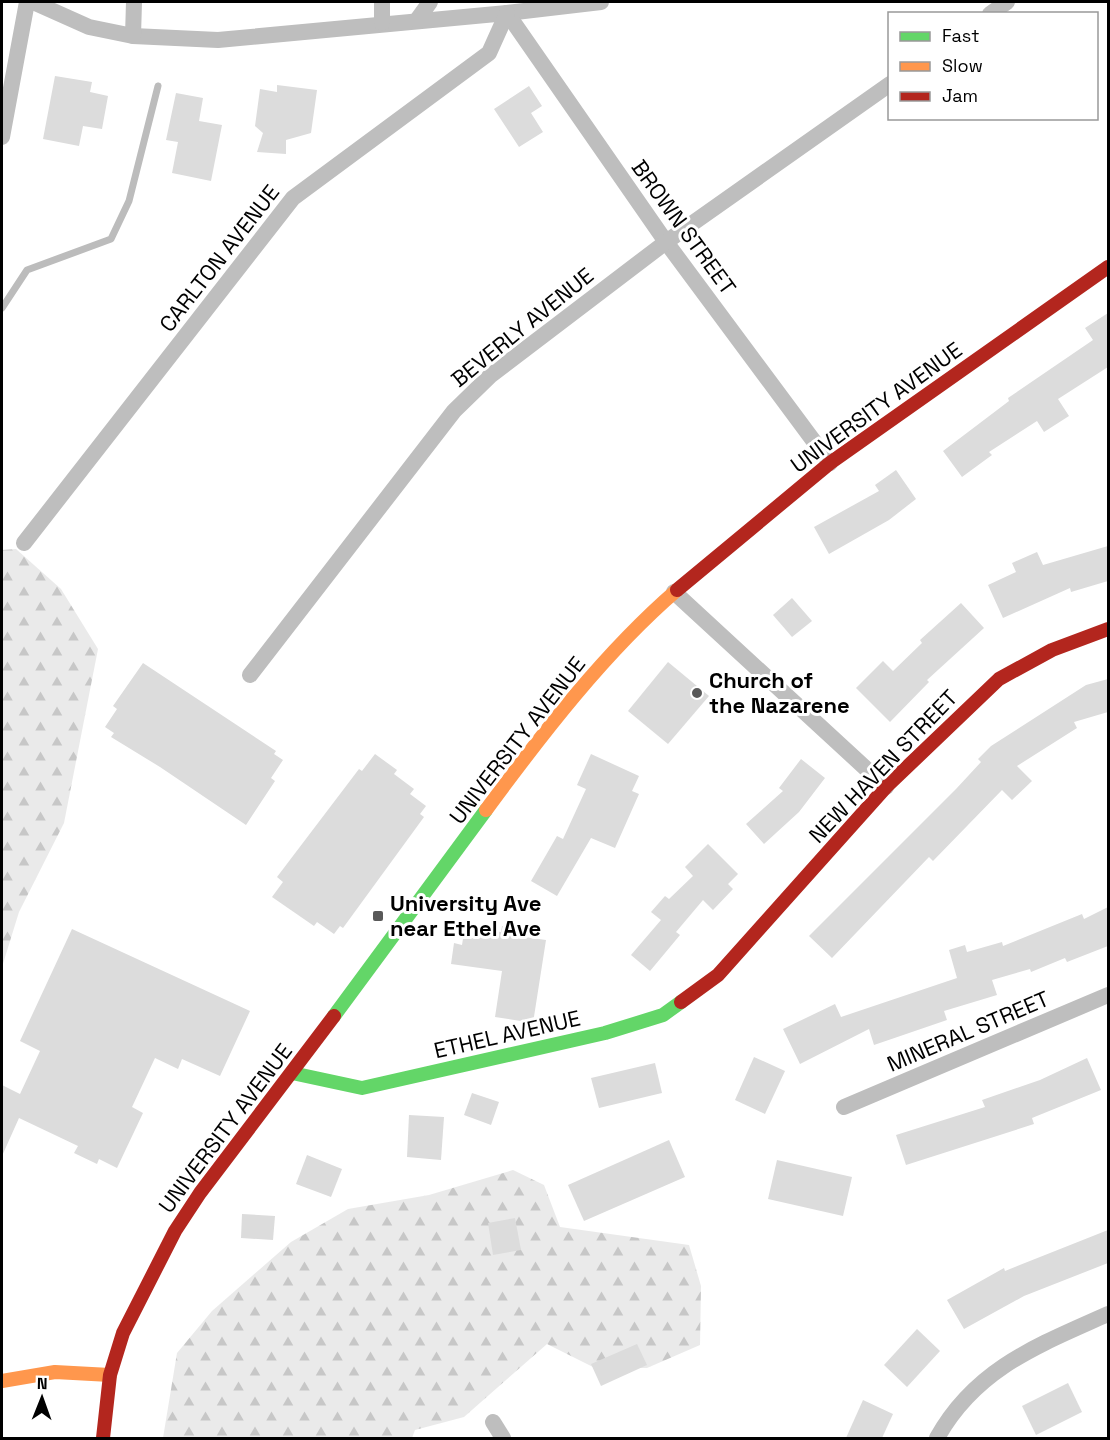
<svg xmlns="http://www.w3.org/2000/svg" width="1110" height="1440" font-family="'Space Grotesk',sans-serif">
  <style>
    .forest { fill: url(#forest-firs) }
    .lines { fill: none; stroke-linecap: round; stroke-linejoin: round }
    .stream { stroke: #bcbcbc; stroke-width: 7 }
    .building { fill: #dcdcdc }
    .street { stroke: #bebebe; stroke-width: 16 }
    .fast { stroke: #63d668; stroke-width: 14 }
    .slow { stroke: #ff974d; stroke-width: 14 }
    .jam { stroke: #b3261e; stroke-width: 14 }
    .poi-dot { fill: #595959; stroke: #fff; stroke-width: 2 }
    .labels { text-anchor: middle; stroke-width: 6; stroke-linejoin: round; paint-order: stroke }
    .street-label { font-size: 22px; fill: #000; stroke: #fff }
    .poi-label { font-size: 22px; font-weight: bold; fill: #000; stroke: #fff; text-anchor: start }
  </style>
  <defs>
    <pattern id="forest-firs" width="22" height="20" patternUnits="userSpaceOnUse" patternTransform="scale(1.5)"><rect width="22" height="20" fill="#eaeaea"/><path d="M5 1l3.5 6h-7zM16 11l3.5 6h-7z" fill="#c7c7c7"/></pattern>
  </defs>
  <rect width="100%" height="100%" fill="#fff"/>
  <!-- forest -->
  <g class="forest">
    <polygon points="16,549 61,589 98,649 64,823 19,912 2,967 2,550"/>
    <polygon points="513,1170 544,1185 560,1227 689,1245 701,1286 700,1345 647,1368 595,1368 547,1344 464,1417 415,1430 412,1438 163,1438 177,1353 212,1311 291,1242 348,1209 429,1195"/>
  </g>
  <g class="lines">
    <!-- stream -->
    <polyline class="stream" points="2,308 27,270 111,239 129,201 158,86"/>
  </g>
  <!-- building -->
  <g class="building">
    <polygon points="55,76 92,82 90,92 108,96 102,129 83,126 79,146 43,139"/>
    <polygon points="277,85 317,90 311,133 286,140 286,154 257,152 263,133 255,126 260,89 277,92"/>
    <polygon points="529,86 542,106 531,113 543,132 519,147 494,109"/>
    <polygon points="176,93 203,98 199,121 222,125 211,181 172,173 178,142 166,140"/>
    <polygon points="1108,313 1108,367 1058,399 1069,416 1044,432 1037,421 989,452 992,455 962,477 943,451 1009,401 1008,398 1093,340 1085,328"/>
    <polygon points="896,470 916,499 889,520 829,554 814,527 879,491 875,485"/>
    <polygon points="1108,546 1108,581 1071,592 1070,588 1003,618 988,585 1016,572 1012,563 1037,552 1043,565"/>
    <polygon points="792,598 812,621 792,637 773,615"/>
    <polygon points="961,603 984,628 927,680 929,682 890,722 856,688 883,661 893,671 922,643 920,640"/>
    <polygon points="668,662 709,696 668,744 628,711"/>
    <polygon points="143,663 276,751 274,754 283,760 271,778 275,781 246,825 160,767 111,737 114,733 105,727 117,709 113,706"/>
    <polygon points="1108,679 1108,712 1074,722 1077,728 1017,766 1032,781 1012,800 1002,790 933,861 929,857 832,958 809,936 956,789 981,762 978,759 991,746 1086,685"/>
    <polygon points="375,754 397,770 394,774 414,789 410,794 426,806 420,814 424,817 343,928 340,926 334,934 317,922 314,926 272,897 283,882 277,877 359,769 362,771"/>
    <polygon points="591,754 639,776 632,791 639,794 615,848 591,838 557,896 531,881 557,836 563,839 586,789 577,785"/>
    <polygon points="801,759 825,778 799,812 764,844 746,824 783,791 779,788"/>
    <polygon points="708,844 738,874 728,884 733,889 713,910 703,900 676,932 680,935 650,971 631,955 661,920 651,912 665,896 669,899 693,876 685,867"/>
    <polygon points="1108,907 1108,946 1067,962 1065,958 1031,972 1030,969 992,980 997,995 944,1011 947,1020 874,1045 869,1029 800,1064 783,1029 835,1004 841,1017 957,978 949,950 965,945 967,952 1002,942 1003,946 1082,914 1084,919"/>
    <polygon points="465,926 501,932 502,926 526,930 525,937 546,940 533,1023 495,1017 502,971 451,964 454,943 462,945"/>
    <polygon points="72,929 250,1011 220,1076 182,1059 178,1069 155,1058 132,1107 143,1113 117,1168 99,1159 97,1164 74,1153 78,1146 19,1118 2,1156 2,1085 20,1094 40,1051 20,1041"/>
    <polygon points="754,1057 785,1071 765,1114 735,1100"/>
    <polygon points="1087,1058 1101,1090 1032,1118 1034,1124 906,1165 896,1135 985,1107 982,1100 1040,1080"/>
    <polygon points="655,1063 662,1093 599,1108 591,1078"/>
    <polygon points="472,1093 499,1102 491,1125 464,1115"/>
    <polygon points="409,1115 444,1117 441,1160 407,1157"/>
    <polygon points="669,1140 685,1177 584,1221 568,1185"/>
    <polygon points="307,1155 342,1169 331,1197 296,1184"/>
    <polygon points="777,1160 852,1177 843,1216 768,1199"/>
    <polygon points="242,1214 275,1216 273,1240 241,1238"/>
    <polygon points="515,1218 521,1250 493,1255 488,1223"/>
    <polygon points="1108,1230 1108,1263 1024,1296 964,1329 947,1300 1004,1268 1005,1271"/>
    <polygon points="917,1329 940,1351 907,1387 884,1365"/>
    <polygon points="637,1344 647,1365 601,1386 591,1364"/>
    <polygon points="1068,1383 1082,1412 1036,1435 1022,1406"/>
    <polygon points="863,1400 893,1414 882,1438 846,1438"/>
  </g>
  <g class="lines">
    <!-- street -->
    <g class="street">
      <polyline points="33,2 89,27 133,36 218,40 507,13 601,2"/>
      <polyline points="507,13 666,242 830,463"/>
      <polyline points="990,14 1007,2"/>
      <polyline points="417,20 430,2"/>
      <polyline points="382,23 382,2"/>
      <polyline points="133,36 134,2"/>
      <polyline points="2,137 27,2"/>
      <polyline points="24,543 293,198 489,53 507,13"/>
      <polyline points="674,592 886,787"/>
      <polyline points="250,675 454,411 490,376 666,242 890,84"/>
      <polyline points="844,1107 1108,995"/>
      <polyline points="493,1422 503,1438"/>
      <path d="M937 1438C976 1368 1039 1345 1108 1314"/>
    </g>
    <!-- fast -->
    <g class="fast">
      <polyline points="334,1016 486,810"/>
      <polyline points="292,1073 362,1088 605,1033 663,1015 681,1002"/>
    </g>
    <!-- slow -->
    <g class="slow">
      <path d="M486 810C542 734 605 652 677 590"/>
      <polyline points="2,1381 55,1372 110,1375"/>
    </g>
    <!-- jam -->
    <g class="jam">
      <polyline points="677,590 830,463 1108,267"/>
      <polyline points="681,1002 718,975 886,787 999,679 1052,650 1108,629"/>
      <polyline points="103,1438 110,1375 123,1333 175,1231 200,1193 334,1016"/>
    </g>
  </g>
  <!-- markers -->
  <g class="poi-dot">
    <circle cx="697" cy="693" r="6"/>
    <rect x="372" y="910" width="12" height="12" rx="3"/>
  </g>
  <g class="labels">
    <!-- street labels -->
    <g class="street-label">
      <text transform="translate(684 227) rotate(54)" y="8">BROWN STREET</text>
      <text transform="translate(219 258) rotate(-52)" y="8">CARLTON AVENUE</text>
      <text transform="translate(522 327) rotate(-39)" y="8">BEVERLY AVENUE</text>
      <text transform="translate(876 407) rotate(-36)" y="8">UNIVERSITY AVENUE</text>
      <text transform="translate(517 740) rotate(-52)" y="8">UNIVERSITY AVENUE</text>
      <text transform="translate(883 766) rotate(-46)" y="8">NEW HAVEN STREET</text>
      <text transform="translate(968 1031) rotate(-23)" y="8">MINERAL STREET</text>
      <text transform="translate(507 1034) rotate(-13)" y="8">ETHEL AVENUE</text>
      <text transform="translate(225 1128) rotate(-53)" y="8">UNIVERSITY AVENUE</text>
    </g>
    <!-- poi labels -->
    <g class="poi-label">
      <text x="709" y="688">Church of<tspan x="709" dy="25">the Nazarene</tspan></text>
      <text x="390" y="911">University Ave<tspan x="390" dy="25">near Ethel Ave</tspan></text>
    </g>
  </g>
  <!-- border -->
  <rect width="1110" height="1440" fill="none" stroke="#000000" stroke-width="6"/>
  <!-- legend -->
  <rect x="888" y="12" width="210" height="108" fill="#ffffff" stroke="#999999" stroke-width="1.5"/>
  <rect x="900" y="32" width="30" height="9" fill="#63d668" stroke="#999999" stroke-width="1.5"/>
  <text x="942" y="42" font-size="18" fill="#000000">Fast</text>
  <rect x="900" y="62" width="30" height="9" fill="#ff974d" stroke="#999999" stroke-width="1.5"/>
  <text x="942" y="72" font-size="18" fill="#000000">Slow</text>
  <rect x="900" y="92" width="30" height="9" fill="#b3261e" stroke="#999999" stroke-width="1.5"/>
  <text x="942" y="102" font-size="18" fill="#000000">Jam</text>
  <!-- north arrow -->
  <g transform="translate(42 1398) rotate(1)" stroke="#ffffff" stroke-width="4.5" paint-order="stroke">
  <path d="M0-4.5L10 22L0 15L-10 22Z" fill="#000000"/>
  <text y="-9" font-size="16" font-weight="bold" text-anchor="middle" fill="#000000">N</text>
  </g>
</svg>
